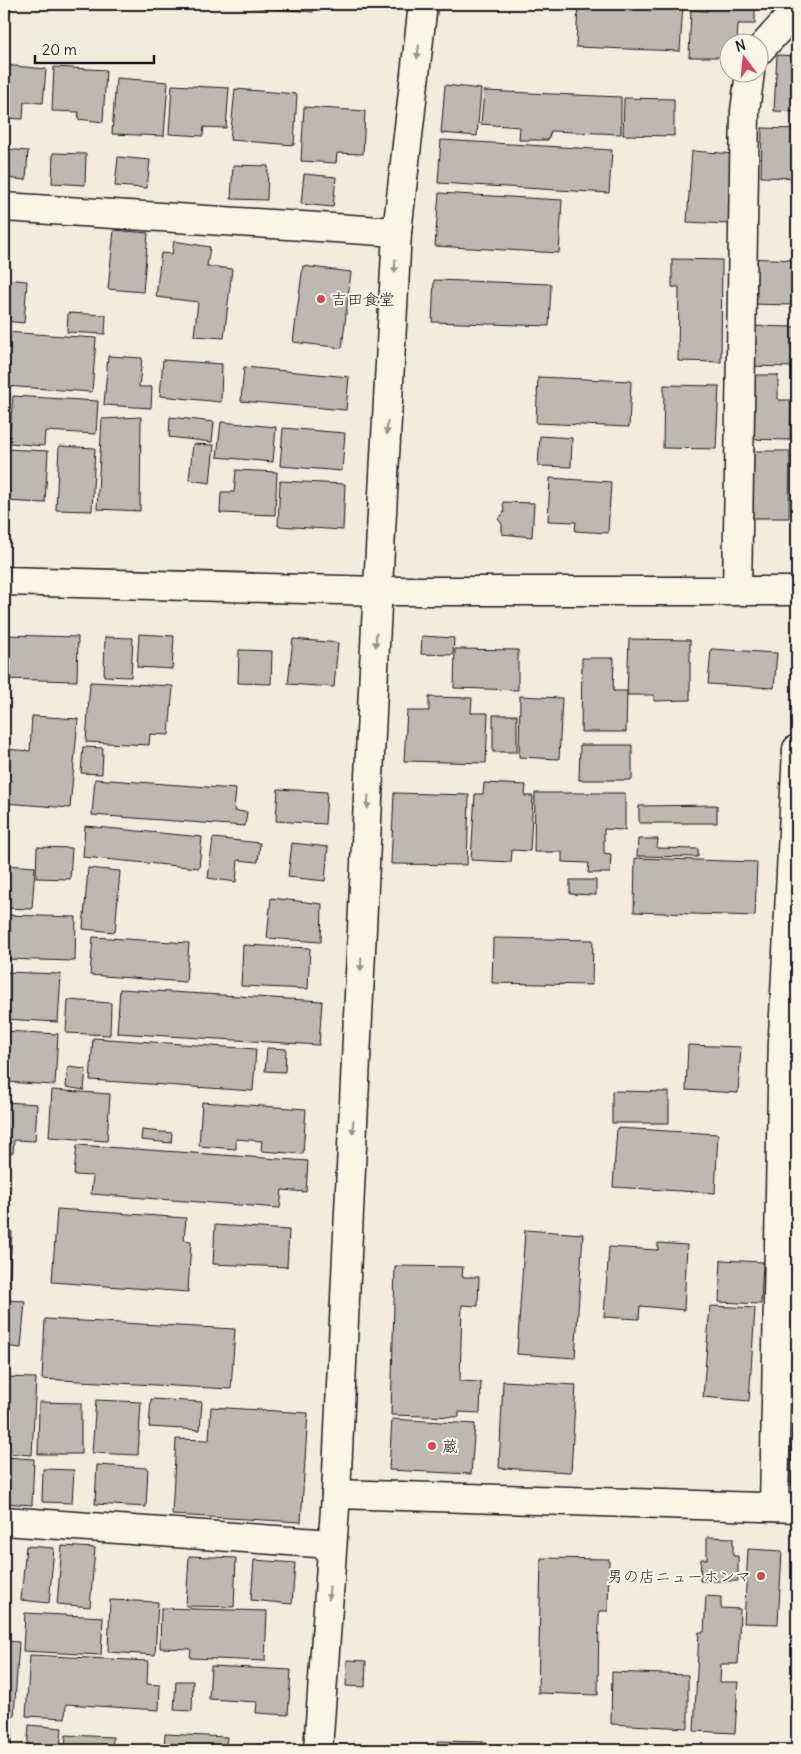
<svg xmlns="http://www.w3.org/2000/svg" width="801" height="1754" font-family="Delius,'Klee One',sans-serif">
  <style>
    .building { fill: #beb9ae; stroke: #1c1c1c }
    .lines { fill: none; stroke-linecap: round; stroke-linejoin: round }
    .minor-casing { stroke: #1c1c1c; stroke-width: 31 }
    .minor { stroke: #fcf5e5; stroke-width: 28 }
    .oneway { fill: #97938b }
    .poi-dot { fill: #d1495b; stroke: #fcf5e5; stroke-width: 2 }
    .labels { text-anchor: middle; stroke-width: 4; stroke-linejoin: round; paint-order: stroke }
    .poi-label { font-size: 16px; fill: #1c1c1c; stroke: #fcf5e5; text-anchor: start }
  </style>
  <rect width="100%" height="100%" fill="#f3ecdd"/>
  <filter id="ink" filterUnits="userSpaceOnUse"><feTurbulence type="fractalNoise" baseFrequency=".02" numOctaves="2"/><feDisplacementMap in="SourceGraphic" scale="10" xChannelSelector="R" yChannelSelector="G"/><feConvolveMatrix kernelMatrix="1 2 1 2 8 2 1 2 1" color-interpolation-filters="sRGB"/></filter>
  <g filter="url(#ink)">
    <!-- building -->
    <g class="building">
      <polygon points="250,4 314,4 313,12 250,7"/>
      <polygon points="578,4 683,4 680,51 576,47"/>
      <polygon points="707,4 755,4 755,24 738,24 737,42 728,42 728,57 689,57 691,10 707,11"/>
      <polygon points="777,55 797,56 797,112 774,111"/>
      <polygon points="4,65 46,69 43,103 24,102 23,119 4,118"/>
      <polygon points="54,67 106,70 103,122 78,119 79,112 52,111"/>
      <polygon points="116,78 168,82 164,136 112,134"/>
      <polygon points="172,85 229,88 226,128 204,127 203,136 169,134"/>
      <polygon points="445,85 481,89 477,136 441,133"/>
      <polygon points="235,89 297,94 294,145 230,140"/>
      <polygon points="484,91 621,97 621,134 551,131 548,140 519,140 520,127 481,124"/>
      <polygon points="624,98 674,99 674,136 623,135"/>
      <polygon points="304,107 365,111 363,154 337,153 336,163 301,161"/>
      <polygon points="762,128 797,129 797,178 761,177"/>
      <polygon points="441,140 612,150 609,193 438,183"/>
      <polygon points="4,149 28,151 26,180 4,178"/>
      <polygon points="692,151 735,154 729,224 687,222"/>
      <polygon points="53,153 86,154 85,185 52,183"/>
      <polygon points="118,157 150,160 147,188 115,186"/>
      <polygon points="233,165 268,166 267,200 231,199"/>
      <polygon points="304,174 336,177 333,207 301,204"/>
      <polygon points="439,193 562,200 559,253 435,246"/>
      <polygon points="114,230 148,233 143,292 108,289"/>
      <polygon points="174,241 210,247 207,266 232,269 224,338 194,336 198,302 156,297 161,253 172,254"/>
      <polygon points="747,258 796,260 795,305 746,304"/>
      <polygon points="672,259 722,260 721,362 678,361 679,287 672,287"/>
      <polygon points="303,266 351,272 342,348 293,342"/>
      <polygon points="4,279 27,281 24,323 4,321"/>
      <polygon points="434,280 551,284 549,326 432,322"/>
      <polygon points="68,313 106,315 105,334 67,332"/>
      <polygon points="745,326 797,327 797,367 745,366"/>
      <polygon points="4,332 96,338 92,392 4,386"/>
      <polygon points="108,356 142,358 139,387 152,387 151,408 104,405"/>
      <polygon points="163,360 222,364 221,402 160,396"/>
      <polygon points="244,367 349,377 346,410 241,401"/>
      <polygon points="746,375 778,375 778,400 791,400 790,440 745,439"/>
      <polygon points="538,377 631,381 629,427 536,423"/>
      <polygon points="664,385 719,386 716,449 663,448"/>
      <polygon points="4,392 10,393 7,429 4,429"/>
      <polygon points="13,396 98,401 96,434 45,431 44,446 9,443"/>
      <polygon points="141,417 140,511 97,509 102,419"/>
      <polygon points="170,417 214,422 212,442 169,437"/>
      <polygon points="221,422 276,427 273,462 217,457"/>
      <polygon points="283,428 345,433 342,471 280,466"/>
      <polygon points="540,436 572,438 571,467 538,466"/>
      <polygon points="193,444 214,445 210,483 189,480"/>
      <polygon points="59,446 95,448 92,511 56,510"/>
      <polygon points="4,449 48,451 45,503 4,501"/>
      <polygon points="747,451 790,451 789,518 747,518"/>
      <polygon points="236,470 277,472 275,515 220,513 221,492 234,492"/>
      <polygon points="550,478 611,482 608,533 575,531 576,522 548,521"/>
      <polygon points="280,481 345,484 343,530 278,526"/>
      <polygon points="503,502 534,503 532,537 502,534 502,524 498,519 504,513"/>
      <polygon points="139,634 174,636 172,669 137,667"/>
      <polygon points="4,635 78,637 77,681 4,679"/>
      <polygon points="422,636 454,638 453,655 421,654"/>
      <polygon points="105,637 133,638 131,677 104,676"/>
      <polygon points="293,639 338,643 334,687 288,684"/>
      <polygon points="629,639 690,640 690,700 654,701 654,695 627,695"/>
      <polygon points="455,649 518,650 518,690 454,688"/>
      <polygon points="711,649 777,653 774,688 708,684"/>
      <polygon points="239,650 272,651 271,684 238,683"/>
      <polygon points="582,658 614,658 613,691 627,691 626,732 581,732"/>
      <polygon points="90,682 173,686 169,735 150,734 149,745 86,742"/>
      <polygon points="520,696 562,698 559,759 519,757"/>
      <polygon points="429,697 472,698 471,713 488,713 486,763 404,761 407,711 429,711"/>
      <rect x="493" y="715" width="24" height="37"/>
      <polygon points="32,716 78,719 70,808 4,803 4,749 30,751"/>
      <polygon points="580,745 632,745 632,780 579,780"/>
      <polygon points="83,747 103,748 102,774 81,773"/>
      <polygon points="95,779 236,789 234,811 247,812 245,826 92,815"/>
      <polygon points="484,783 526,785 525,796 533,796 530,851 512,850 511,862 471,860 475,794 483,794"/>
      <polygon points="278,789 327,792 325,824 276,821"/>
      <polygon points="394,793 469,795 467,865 391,864"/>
      <polygon points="535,793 625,793 625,830 604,829 604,853 611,854 610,873 588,873 589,863 562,862 562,852 534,852"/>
      <polygon points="717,805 717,823 639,823 639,806"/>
      <polygon points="85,826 202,837 199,868 83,857"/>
      <polygon points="213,838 260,843 258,862 238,860 236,882 208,878"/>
      <polygon points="638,839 658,839 657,848 698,849 698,857 637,856"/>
      <polygon points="292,843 328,847 325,881 288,877"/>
      <polygon points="37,847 72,848 70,879 36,878"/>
      <polygon points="635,858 757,862 755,916 634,912"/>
      <polygon points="4,865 35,867 32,909 4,908"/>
      <polygon points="88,868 120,871 115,932 83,929"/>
      <polygon points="570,880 596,880 596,895 570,894"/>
      <polygon points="271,898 322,904 321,942 267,938"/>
      <polygon points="4,915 76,917 75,961 4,959"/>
      <polygon points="93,937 189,943 186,982 90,975"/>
      <polygon points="493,938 593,940 592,985 492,983"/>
      <polygon points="243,945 310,948 308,989 241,986"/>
      <polygon points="4,972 61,974 58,1022 4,1019"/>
      <polygon points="120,989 322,1001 319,1045 117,1033"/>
      <polygon points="68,1000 111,1003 110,1035 66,1033"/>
      <polygon points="4,1031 58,1034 55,1085 4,1082"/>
      <polygon points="93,1038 256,1049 253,1091 90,1080"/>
      <polygon points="688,1045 741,1047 738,1093 686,1090"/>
      <polygon points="267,1048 286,1049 285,1072 265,1071"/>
      <polygon points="68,1067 86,1069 84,1090 66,1087"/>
      <polygon points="52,1090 110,1094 107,1141 49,1137"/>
      <polygon points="612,1091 669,1092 669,1123 612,1123"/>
      <polygon points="4,1102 37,1104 35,1141 14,1140 13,1153 4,1152"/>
      <polygon points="202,1102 306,1109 303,1154 261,1151 262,1141 236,1139 236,1149 199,1146"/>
      <polygon points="617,1128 718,1134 715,1193 613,1187"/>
      <polygon points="142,1130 172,1133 171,1143 141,1140"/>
      <polygon points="77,1145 308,1161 306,1192 282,1190 280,1208 91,1194 93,1176 74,1175"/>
      <polygon points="57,1209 186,1218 184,1240 191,1241 188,1292 52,1282"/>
      <polygon points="215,1225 289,1230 287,1267 213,1264"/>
      <polygon points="525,1230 583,1234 575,1358 517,1354"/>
      <polygon points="4,1231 12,1232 9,1283 4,1283"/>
      <polygon points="658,1243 687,1245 684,1310 640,1306 639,1319 604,1317 609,1247 658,1250"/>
      <polygon points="721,1260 763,1262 761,1304 719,1302"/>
      <polygon points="395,1266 463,1267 462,1277 479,1277 478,1306 462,1305 460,1381 481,1382 480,1413 459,1412 459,1417 391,1415"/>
      <polygon points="4,1300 25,1301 21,1348 4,1346"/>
      <polygon points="797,1304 797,1483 787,1482"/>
      <polygon points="710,1306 755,1308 749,1401 703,1397"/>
      <polygon points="45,1319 235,1329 231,1389 42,1379"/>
      <polygon points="5,1377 36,1378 32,1455 4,1453"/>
      <polygon points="503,1381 576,1385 571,1472 499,1468"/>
      <polygon points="151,1399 202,1402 200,1430 149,1427"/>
      <polygon points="96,1400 141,1402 138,1455 92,1453"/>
      <polygon points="39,1402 81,1403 81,1454 38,1454"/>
      <polygon points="211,1407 308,1413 301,1522 172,1515 176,1439 209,1440"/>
      <polygon points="392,1419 475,1424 471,1474 389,1470"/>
      <polygon points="4,1457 34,1459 32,1505 4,1503"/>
      <polygon points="97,1465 148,1468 146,1507 95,1504"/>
      <polygon points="43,1469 74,1470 72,1503 42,1502"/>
      <polygon points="795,1535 797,1535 797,1580 793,1580"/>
      <polygon points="707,1537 733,1538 733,1556 738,1556 738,1581 700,1581 701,1559 707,1559"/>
      <polygon points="26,1546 54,1548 49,1603 21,1600"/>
      <polygon points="62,1546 95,1548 90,1607 57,1604"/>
      <polygon points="748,1549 782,1551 778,1624 744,1623"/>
      <polygon points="189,1556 236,1558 234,1607 186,1606"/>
      <polygon points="541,1558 609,1559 608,1611 599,1611 598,1695 538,1693"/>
      <polygon points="254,1560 295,1563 292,1604 251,1600"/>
      <polygon points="794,1593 797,1593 797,1643 793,1643"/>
      <polygon points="706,1596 721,1597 721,1608 740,1609 738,1664 721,1664 720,1682 738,1682 735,1733 694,1731 699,1632 704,1632"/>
      <polygon points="110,1600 158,1602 155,1655 108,1652"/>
      <polygon points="161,1608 267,1611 265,1661 190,1658 191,1649 160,1648"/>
      <polygon points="25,1613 103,1617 101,1655 23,1651"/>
      <polygon points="4,1641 19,1642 14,1716 4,1716"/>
      <polygon points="30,1655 148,1661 147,1684 160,1685 159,1710 66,1704 65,1718 26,1716"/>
      <polygon points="347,1660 366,1661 365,1687 346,1686"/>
      <polygon points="211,1666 291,1670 288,1715 256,1713 257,1702 209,1699"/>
      <polygon points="612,1672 688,1675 688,1728 611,1724"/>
      <polygon points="176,1681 193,1681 192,1711 174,1710"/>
      <polygon points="4,1720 12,1720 11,1750 4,1750"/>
      <polygon points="29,1725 62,1728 60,1750 27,1750"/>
      <polygon points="165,1734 227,1737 225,1750 164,1750"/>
      <polygon points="66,1735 113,1737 112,1750 65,1750"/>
      <polygon points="437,1741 487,1742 486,1750 437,1750"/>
      <polygon points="347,1746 422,1749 422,1750 347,1750"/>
      <rect x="578" y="1748" width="42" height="2"/>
    </g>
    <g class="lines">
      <defs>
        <g id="minor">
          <polyline points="758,52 797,9"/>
          <polyline points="4,207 397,232"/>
          <polyline points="4,581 379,591 797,591"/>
          <polyline points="737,591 745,111 750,72"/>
          <polyline points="336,1494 797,1508"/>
          <polyline points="774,1507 783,1035 797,749"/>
          <polyline points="4,1521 332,1544"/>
          <polyline points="318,1750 336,1494 376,625 397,232 423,4"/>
        </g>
      </defs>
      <!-- minor casing -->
      <use href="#minor" class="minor-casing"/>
      <!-- minor -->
      <use href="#minor" class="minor"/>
    </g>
    <!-- one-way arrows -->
    <defs><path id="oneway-solid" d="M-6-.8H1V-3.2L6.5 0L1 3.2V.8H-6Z" transform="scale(1.25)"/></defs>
    <g class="oneway">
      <use href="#oneway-solid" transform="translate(418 52) rotate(97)"/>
      <use href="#oneway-solid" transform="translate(395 266) rotate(93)"/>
      <use href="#oneway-solid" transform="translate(387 428) rotate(93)"/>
      <use href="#oneway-solid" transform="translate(376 640) rotate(93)"/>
      <use href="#oneway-solid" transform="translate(368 802) rotate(93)"/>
      <use href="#oneway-solid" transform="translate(361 964) rotate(93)"/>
      <use href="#oneway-solid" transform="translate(353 1127) rotate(93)"/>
      <use href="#oneway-solid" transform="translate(329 1593) rotate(94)"/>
    </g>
  </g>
  <!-- markers -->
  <g class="poi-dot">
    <circle cx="321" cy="299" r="5"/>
    <circle cx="432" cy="1446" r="5"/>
    <circle cx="761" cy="1576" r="5"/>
  </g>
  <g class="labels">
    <!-- poi labels -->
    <g class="poi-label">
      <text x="331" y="305">吉田食堂</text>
      <text x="442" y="1452">蔵</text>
      <text x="751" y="1582" text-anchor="end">男の店ニューホンマ</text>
    </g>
  </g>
  <!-- margin -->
  <rect width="801" height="1754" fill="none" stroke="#fcf5e5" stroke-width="20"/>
  <rect x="10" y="10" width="781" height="1734" fill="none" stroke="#1c1c1c" stroke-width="2" filter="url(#ink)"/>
  <!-- north arrow -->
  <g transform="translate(744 58) rotate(344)"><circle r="24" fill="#fcf5e5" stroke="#a29e95"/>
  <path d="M0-4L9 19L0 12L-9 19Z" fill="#d1495b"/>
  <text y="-8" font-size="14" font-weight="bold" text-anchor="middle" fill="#1c1c1c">N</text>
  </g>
  <!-- scale -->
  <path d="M35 55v8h119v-8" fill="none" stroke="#1c1c1c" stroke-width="2.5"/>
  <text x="42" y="55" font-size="15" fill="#1c1c1c" stroke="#fcf5e5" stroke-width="4" paint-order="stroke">20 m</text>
</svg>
